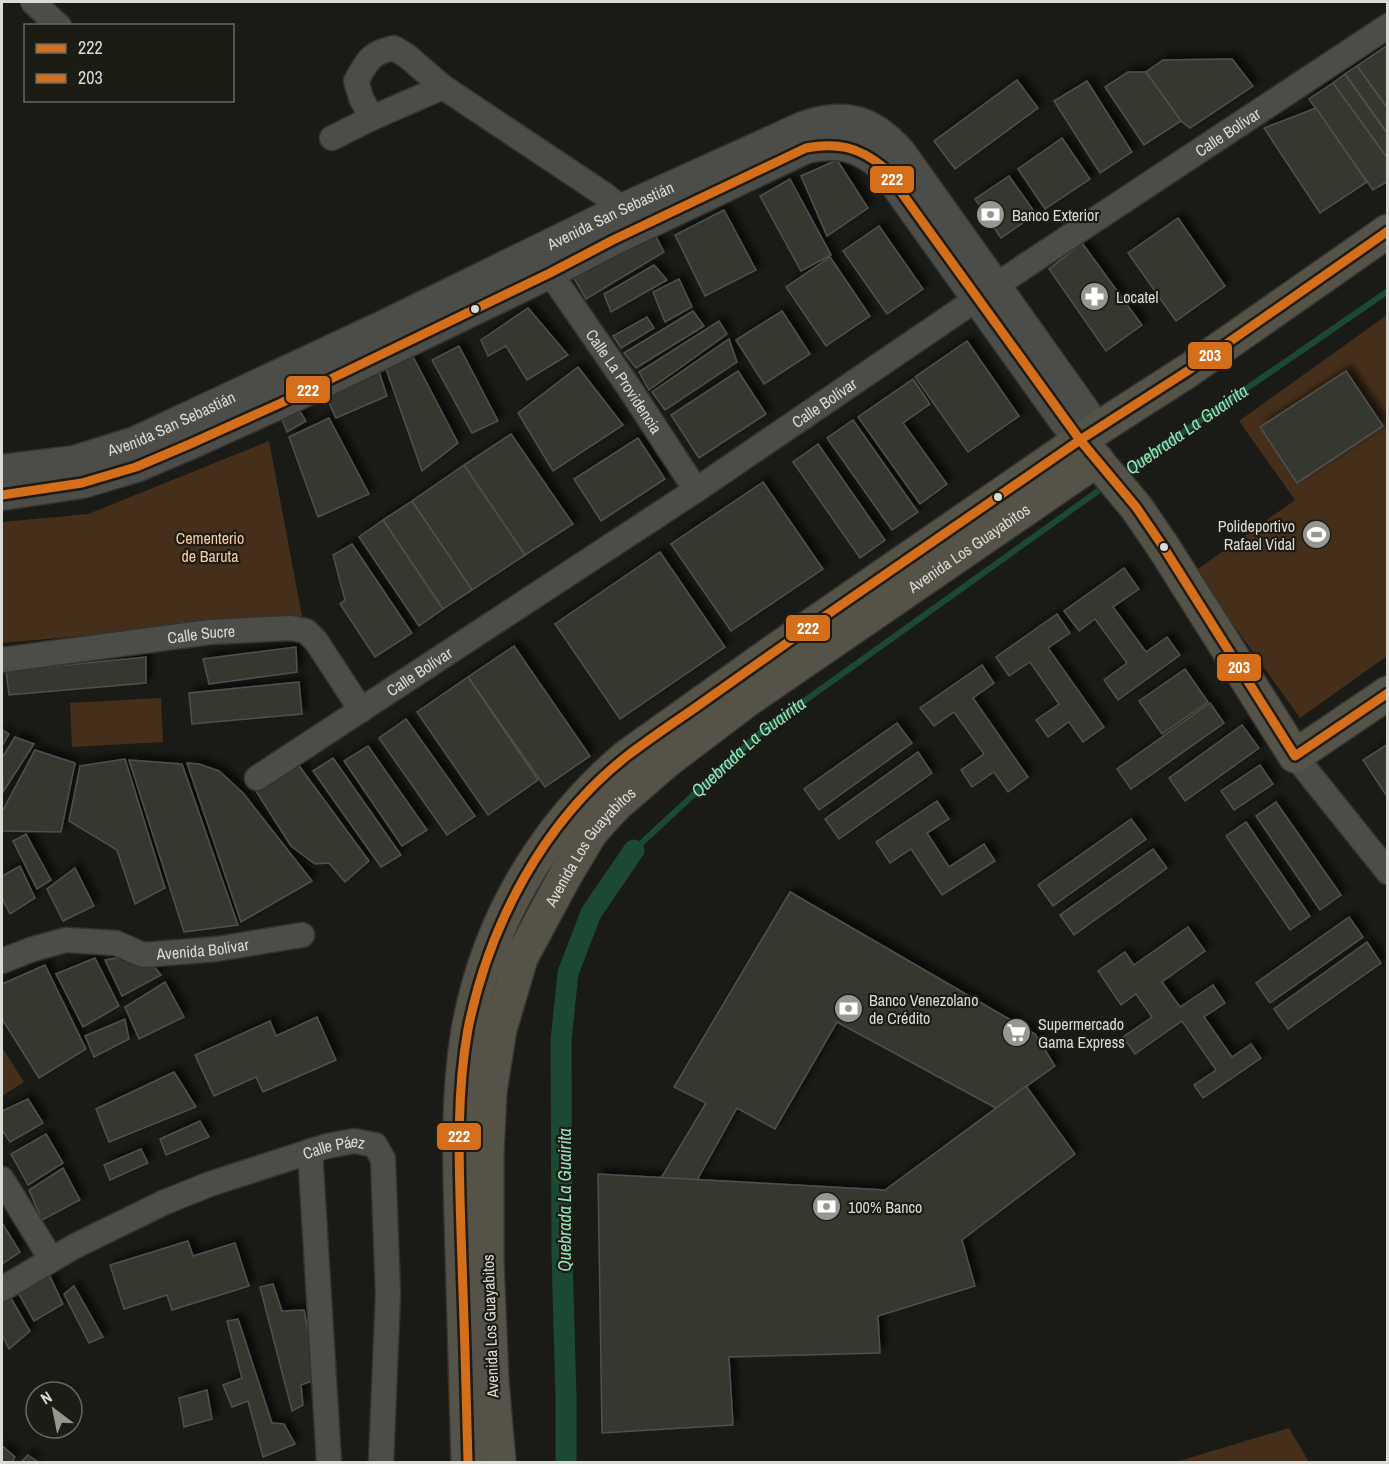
<svg xmlns="http://www.w3.org/2000/svg" width="1389" height="1464" font-family="'Archivo Narrow',sans-serif">
  <style>
    .green { fill: #452f1a }
    .lines { fill: none; stroke-linecap: round; stroke-linejoin: round }
    .stream { stroke: #1c4931; stroke-width: 6 }
    .canal { stroke: #1c4931; stroke-width: 21 }
    .building { fill: #35392f; stroke: #4f504d; stroke-width: 1.5; filter: url(#shadow) }
    .minor-casing { stroke: #333330; stroke-width: 27 }
    .tertiary-casing { stroke: #333330; stroke-width: 33 }
    .primary-casing { stroke: #333330; stroke-width: 36 }
    .minor { stroke: #4c4c49; stroke-width: 24 }
    .tertiary { stroke: #4c4c49; stroke-width: 30 }
    .primary { stroke: #555247; stroke-width: 33 }
    .bus-1-casing { stroke: #1c1c14; stroke-width: 14 }
    .bus-2-casing { stroke: #1c1c14; stroke-width: 14 }
    .bus-1 { stroke: #d46e1a; stroke-width: 9 }
    .bus-2 { stroke: #d46e1a; stroke-width: 9 }
    .bus-dot { fill: #dadbd5; stroke: #1c1c14; stroke-width: 2 }
    .labels { text-anchor: middle; stroke-width: 4.5; stroke-linejoin: round; paint-order: stroke }
    .street-label { font-size: 16px; fill: #dadbd5; stroke: #1c1c14 }
    .poi-label { font-size: 16px; fill: #dadbd5; stroke: #1c1c14; text-anchor: start }
    .park-label { font-size: 16px; fill: #fdcba0; stroke: #1c1c14 }
    .water-label { font-size: 18px; font-style: italic; fill: #95e3b6; stroke: #1c1c14 }
    .line-badge { stroke: #1c1c14; stroke-width: 2 }
    .badge-label { font-size: 16px; text-anchor: middle; font-weight: bold; fill: #fff }
  </style>
  <defs>
    <filter id="shadow"><feDropShadow dx="5.5" dy="-5.5" stdDeviation="3" flood-color="#0009"/></filter>
  </defs>
  <rect width="100%" height="100%" fill="#1a1a16"/>
  <!-- green -->
  <g class="green">
    <polygon points="1387,315 1387,656 1300,718 1195,571 1295,500 1239,421"/>
    <polygon points="269,441 302,616 2,643 2,522 88,514"/>
    <polygon points="161,698 163,742 72,747 70,703"/>
    <polygon points="2,1047 24,1082 2,1096"/>
    <polygon points="1289,1428 1309,1462 1176,1462"/>
  </g>
  <g class="lines">
    <!-- stream -->
    <g class="stream">
      <path id="s1" d="M1121 475 1388 291"/>
      <path id="s2" d="M634 850 761 732 1105 486"/>
    </g>
    <!-- canal -->
    <polyline class="canal" points="566,1462 566,1398 562,1254 561,1041 568,973 591,913 634,850"/>
  </g>
  <!-- building -->
  <g class="building">
    <polygon points="1388,45 1388,109 1357,66"/>
    <polygon points="1232,59 1253,86 1190,128 1181,121 1146,72 1163,60"/>
    <polygon points="1357,66 1388,109 1388,134 1345,74"/>
    <polygon points="1128,72 1146,72 1181,121 1144,145 1105,87"/>
    <polygon points="1345,74 1388,135 1388,159 1333,83"/>
    <polygon points="1017,80 1038,108 955,169 934,141"/>
    <polygon points="1087,81 1132,152 1100,173 1054,101"/>
    <polygon points="1333,83 1388,159 1388,181 1373,190 1309,99"/>
    <polygon points="1316,108 1367,182 1320,213 1264,128"/>
    <polygon points="1062,138 1090,179 1045,209 1018,169"/>
    <polygon points="837,160 868,208 827,236 801,176"/>
    <polygon points="1009,176 1036,214 1001,238 975,199"/>
    <polygon points="790,179 831,255 801,271 760,196"/>
    <polygon points="724,210 756,270 705,296 675,235"/>
    <polygon points="1178,218 1225,286 1176,321 1128,253"/>
    <polygon points="879,226 923,289 887,314 843,251"/>
    <polygon points="652,229 664,252 586,299 570,271"/>
    <polygon points="1082,243 1142,325 1106,351 1049,269"/>
    <polygon points="830,257 870,316 826,346 786,287"/>
    <polygon points="654,265 667,280 611,312 604,294"/>
    <polygon points="679,279 692,307 665,322 653,292"/>
    <polygon points="528,308 568,355 527,380 506,346 488,356 481,340"/>
    <polygon points="693,311 704,326 636,368 624,353"/>
    <polygon points="782,311 810,354 764,384 736,340"/>
    <polygon points="647,317 654,328 621,348 613,336"/>
    <polygon points="719,321 727,334 649,390 639,372"/>
    <polygon points="729,339 737,362 665,410 652,392"/>
    <polygon points="967,341 1019,416 968,452 915,377"/>
    <polygon points="459,346 498,421 472,433 432,360"/>
    <polygon points="409,349 458,443 422,471 384,363"/>
    <polygon points="377,365 387,396 336,418 323,390"/>
    <polygon points="578,367 623,425 553,471 518,413"/>
    <polygon points="738,371 766,414 699,458 671,415"/>
    <polygon points="1346,371 1383,426 1297,483 1260,427"/>
    <polygon points="913,379 930,404 903,423 947,484 920,504 858,417"/>
    <polygon points="299,410 306,421 287,432 282,419"/>
    <polygon points="329,418 369,494 318,517 289,437"/>
    <polygon points="853,420 918,512 892,530 827,438"/>
    <polygon points="511,434 573,524 525,555 464,465"/>
    <polygon points="638,438 665,479 601,521 574,479"/>
    <polygon points="818,444 885,540 860,558 793,462"/>
    <polygon points="464,465 525,555 472,590 412,501"/>
    <polygon points="763,482 823,569 731,631 671,544"/>
    <polygon points="412,501 472,590 443,609 383,520"/>
    <polygon points="383,520 443,609 419,626 359,537"/>
    <polygon points="352,544 412,633 375,657 340,604 345,600 333,555"/>
    <polygon points="660,552 725,647 620,719 555,624"/>
    <polygon points="1124,568 1139,589 1113,607 1146,652 1167,637 1180,655 1118,700 1104,680 1127,663 1095,619 1079,631 1064,611"/>
    <polygon points="1057,614 1070,633 1048,648 1104,727 1083,742 1069,722 1048,737 1036,720 1059,704 1030,662 1009,676 996,657"/>
    <polygon points="514,646 590,756 545,787 468,677"/>
    <polygon points="296,647 297,672 209,684 203,659"/>
    <polygon points="146,657 146,683 9,695 6,671"/>
    <polygon points="982,665 994,683 973,698 1028,777 1008,792 994,772 972,787 961,770 984,754 954,712 934,726 920,708"/>
    <polygon points="1185,669 1208,702 1162,734 1139,701"/>
    <polygon points="468,677 538,780 488,815 417,712"/>
    <polygon points="299,682 302,714 192,724 189,693"/>
    <polygon points="1210,703 1224,723 1131,789 1117,769"/>
    <polygon points="406,719 475,816 447,835 379,738"/>
    <polygon points="897,723 912,743 819,810 804,789"/>
    <polygon points="1242,725 1259,748 1185,801 1169,778"/>
    <polygon points="2,730 9,734 2,746"/>
    <polygon points="15,737 34,744 3,792 2,758"/>
    <polygon points="1388,744 1388,798 1363,760"/>
    <polygon points="368,746 427,830 402,846 344,761"/>
    <polygon points="35,750 75,763 61,832 2,831 2,812"/>
    <polygon points="918,752 932,773 839,839 825,819"/>
    <polygon points="333,758 401,855 381,867 313,771"/>
    <polygon points="125,759 165,888 135,904 117,850 69,821 80,766"/>
    <polygon points="129,760 182,764 238,925 184,932"/>
    <polygon points="187,763 199,764 219,771 243,793 312,881 241,922"/>
    <polygon points="297,763 369,861 345,882 329,863 315,864 291,846 256,791"/>
    <polygon points="1260,765 1273,784 1234,810 1221,791"/>
    <polygon points="937,801 949,819 927,833 949,867 984,844 995,861 942,895 911,849 890,863 876,842"/>
    <polygon points="1276,802 1341,895 1320,910 1256,816"/>
    <polygon points="1131,819 1146,839 1053,906 1038,885"/>
    <polygon points="1246,822 1310,916 1290,930 1226,836"/>
    <polygon points="26,834 51,880 37,889 13,841"/>
    <polygon points="1153,849 1167,868 1074,935 1060,915"/>
    <polygon points="20,866 35,898 10,914 2,898 2,876"/>
    <polygon points="75,868 94,906 63,921 47,889"/>
    <polygon points="790,892 1035,1034 1055,1066 996,1108 837,1022 775,1129 737,1108 697,1180 661,1178 706,1103 674,1087"/>
    <polygon points="1349,917 1363,937 1270,1003 1256,983"/>
    <polygon points="1188,927 1205,951 1162,982 1180,1007 1213,985 1225,1003 1204,1017 1232,1057 1251,1044 1261,1058 1203,1098 1194,1085 1216,1070 1182,1021 1135,1054 1123,1037 1152,1017 1136,994 1121,1005 1098,971 1125,952 1134,965"/>
    <polygon points="1367,942 1381,963 1288,1029 1274,1009"/>
    <polygon points="127,956 152,964 161,975 122,996 105,960"/>
    <polygon points="95,958 119,1006 83,1027 56,974"/>
    <polygon points="45,965 86,1049 39,1078 2,1019 2,984"/>
    <polygon points="165,982 184,1017 139,1039 125,1007"/>
    <polygon points="317,1017 336,1060 263,1092 256,1077 214,1096 195,1055 270,1021 276,1036"/>
    <polygon points="125,1019 129,1039 94,1057 85,1036"/>
    <polygon points="174,1072 196,1107 109,1142 96,1109"/>
    <polygon points="1026,1086 1075,1154 962,1240 975,1286 878,1316 880,1353 729,1357 733,1425 602,1433 598,1174 885,1190"/>
    <polygon points="28,1099 43,1123 10,1142 2,1130 2,1111"/>
    <polygon points="200,1121 209,1137 166,1155 160,1139"/>
    <polygon points="46,1134 63,1163 28,1185 11,1154"/>
    <polygon points="141,1149 148,1163 110,1180 104,1165"/>
    <polygon points="63,1168 80,1200 42,1220 29,1190"/>
    <polygon points="2,1223 20,1252 2,1264"/>
    <polygon points="188,1241 193,1256 235,1243 249,1286 172,1310 167,1295 124,1309 110,1265"/>
    <polygon points="47,1270 63,1304 34,1321 15,1287"/>
    <polygon points="273,1284 282,1311 304,1310 317,1379 301,1385 303,1405 292,1411 260,1287"/>
    <polygon points="74,1286 103,1337 89,1343 64,1294"/>
    <polygon points="9,1295 30,1331 9,1349 2,1335 2,1299"/>
    <polygon points="238,1319 272,1423 284,1424 295,1444 263,1457 248,1401 232,1407 223,1385 242,1378 227,1321"/>
    <polygon points="207,1390 212,1419 184,1427 179,1398"/>
    <polygon points="2,1446 15,1457 12,1462 2,1462"/>
    <polygon points="28,1455 38,1462 21,1462"/>
  </g>
  <g class="lines">
    <defs>
      <g id="minor">
        <polyline points="33,2 59,26"/>
        <path d="M372 118 361 98 356 81C368 60 370 53 394 48L407 56 443 87 605 195 622 209 628 222"/>
        <polyline points="332,138 372,118 443,87"/>
        <path id="s3" d="M542 256 550 273 628 386 696 490"/>
        <path id="s4" d="M2 660 210 632 291 628 306 631 316 641 361 710"/>
        <polyline points="1295,756 1388,872"/>
        <path id="s5" d="M257 778 696 490 1025 266 1388 26"/>
        <path id="s6" d="M2 961 33 949 66 940 116 943 143 955 217 949 302 935"/>
        <polyline points="310,1151 329,1462"/>
        <polyline points="2,1179 51,1259"/>
        <path id="s7" d="M2 1289 75 1246 165 1202 210 1184 327 1146 354 1141 375 1145 383 1159 388 1294 381 1462"/>
      </g>
      <g id="tertiary">
        <path id="s8" d="M2 470 74 461 135 442 385 325 622 209 803 127C845 112 872 120 901 153L1098 430"/>
        <path d="M2 495 82 483 136 467 190 444 281 403 550 273 613 240 806 148C838 141 858 145 883 167L1063 419 1080 440"/>
      </g>
      <g id="primary">
        <polyline points="1083,444 1136,507 1164,548 1295,756 1388,693"/>
        <path d="M468 1462C466 1391 464 1320 462 1249 460 1177 456 1102 468 1031 487 923 543 828 626 757L773 652 1080 440 1189 370 1388 231"/>
        <path id="s9" d="M499 1462 492 1381 487 1263V1154L490 1091 500 1029 521 958 565 876 590 834 603 819 617 804 668 760 746 701 1097 460"/>
      </g>
    </defs>
    <!-- minor casing -->
    <use href="#minor" class="minor-casing"/>
    <!-- tertiary casing -->
    <use href="#tertiary" class="tertiary-casing"/>
    <!-- primary casing -->
    <use href="#primary" class="primary-casing"/>
    <!-- minor -->
    <use href="#minor" class="minor"/>
    <!-- tertiary -->
    <use href="#tertiary" class="tertiary"/>
    <!-- primary -->
    <use href="#primary" class="primary"/>
    <defs>
      <path id="bus-1" d="M2 495 82 483 136 467 190 444 281 403 550 273 613 240 806 148C837 142 859 147 883 167L1080 440C992 501 903 562 815 623 774 652 733 681 692 710 670 725 648 740 627 756 543 822 489 925 468 1029 456 1095 459 1165 461 1232 464 1309 466 1385 468 1462"/>
      <polyline id="bus-2" points="1388,231 1189,370 1080,440 1136,507 1164,548 1295,756 1388,693"/>
    </defs>
    <!-- bus-1 casing -->
    <use href="#bus-1" class="bus-1-casing"/>
    <!-- bus-2 casing -->
    <use href="#bus-2" class="bus-2-casing"/>
    <!-- bus-1 -->
    <use href="#bus-1" class="bus-1"/>
    <!-- bus-2 -->
    <use href="#bus-2" class="bus-2"/>
  </g>
  <!-- icons -->
  <defs>
    <symbol id="bank-disc" viewBox="-11 -11 22 22"><circle r="9.5" fill="#979792" stroke="#1c1c14"/><path d="M-6-4H6V4H-6ZM0-2.3a2.3 2.3 0 1 0 0 4.6a2.3 2.3 0 1 0 0-4.6Z" fill="#fff"/></symbol>
    <symbol id="pharmacy-disc" viewBox="-11 -11 22 22"><circle r="9.5" fill="#979792" stroke="#1c1c14"/><path d="M-2-6h4v4h4v4h-4v4h-4v-4h-4v-4h4Z" fill="#fff"/></symbol>
    <symbol id="stadium-disc" viewBox="-11 -11 22 22"><circle r="9.5" fill="#979792" stroke="#1c1c14"/><path d="M0-5a6.5 5 0 1 0 0 10a6.5 5 0 1 0 0-10ZM-3.5-1.8h7v3.6h-7Z" fill="#fff"/></symbol>
    <symbol id="supermarket-disc" viewBox="-11 -11 22 22"><circle r="9.5" fill="#979792" stroke="#1c1c14"/><path d="M-6-5.5h2.5l.6 2H6L4.5 2H-2.5L-4.4-4H-6ZM-1.5 3.2a1.3 1.3 0 1 0 .1 0ZM3 3.2a1.3 1.3 0 1 0 .1 0Z" fill="#fff"/></symbol>
  </defs>
  <g fill-rule="evenodd">
    <use href="#bank-disc" x="974" y="198" width="33" height="33"/>
    <use href="#pharmacy-disc" x="1078" y="280" width="33" height="33"/>
    <use href="#stadium-disc" x="1300" y="518" width="33" height="33"/>
    <use href="#bank-disc" x="832" y="992" width="33" height="33"/>
    <use href="#supermarket-disc" x="1000" y="1016" width="33" height="33"/>
    <use href="#bank-disc" x="810" y="1190" width="33" height="33"/>
  </g>
  <!-- markers -->
  <g class="bus-dot">
    <circle cx="475" cy="309" r="5"/>
    <circle cx="998" cy="497" r="5"/>
    <circle cx="1164" cy="547" r="5"/>
  </g>
  <g class="labels">
    <!-- street labels -->
    <g class="street-label">
      <text dy="6" stroke="none"><textPath href="#s5" startOffset="1166">Calle Bolívar</textPath></text>
      <text dy="6" stroke="none"><textPath href="#s8" startOffset="663">Avenida San Sebastián</textPath></text>
      <text dy="6" stroke="none"><textPath href="#s3" startOffset="150">Calle La Providencia</textPath></text>
      <text dy="6" stroke="none"><textPath href="#s5" startOffset="680">Calle Bolívar</textPath></text>
      <text dy="6" stroke="none"><textPath href="#s8" startOffset="177">Avenida San Sebastián</textPath></text>
      <text dy="6" stroke="none"><textPath href="#s9" startOffset="1126">Avenida Los Guayabitos</textPath></text>
      <text dy="6" stroke="none"><textPath href="#s4" startOffset="201">Calle Sucre</textPath></text>
      <text dy="6" stroke="none"><textPath href="#s5" startOffset="194">Calle Bolívar</textPath></text>
      <text dy="6" stroke="none"><textPath href="#s9" startOffset="640">Avenida Los Guayabitos</textPath></text>
      <text dy="6" stroke="none"><textPath href="#s6" startOffset="207">Avenida Bolívar</textPath></text>
      <text dy="6" stroke="none"><textPath href="#s7" startOffset="363">Calle Páez</textPath></text>
      <text transform="translate(490 1326) rotate(-92)" y="6">Avenida Los Guayabitos</text>
    </g>
    <!-- poi labels -->
    <g class="poi-label">
      <text x="1012" y="221">Banco Exterior</text>
      <text x="1116" y="303">Locatel</text>
      <text x="1295" y="532" text-anchor="end">Polideportivo<tspan x="1295" dy="18">Rafael Vidal</tspan></text>
      <text x="869" y="1006">Banco Venezolano<tspan x="869" dy="18">de Crédito</tspan></text>
      <text x="1038" y="1030">Supermercado<tspan x="1038" dy="18">Gama Express</tspan></text>
      <text x="848" y="1213">100% Banco</text>
    </g>
    <!-- park labels -->
    <g class="park-label">
      <text x="210" y="544">Cementerio<tspan x="210" dy="18">de Baruta</tspan></text>
    </g>
    <!-- water labels -->
    <g class="water-label">
      <text dy="6" stroke="none"><textPath href="#s1" startOffset="80">Quebrada La Guairita</textPath></text>
      <text dy="6" stroke="none"><textPath href="#s2" startOffset="154">Quebrada La Guairita</textPath></text>
      <text transform="translate(565 1200) rotate(-90)" y="6">Quebrada La Guairita</text>
    </g>
  </g>
  <g class="line-badge">
    <rect x="869" y="165" width="46" height="29" rx="6" fill="#d46e1a"/>
    <rect x="1187" y="341" width="46" height="29" rx="6" fill="#d46e1a"/>
    <rect x="285" y="375" width="46" height="29" rx="6" fill="#d46e1a"/>
    <rect x="785" y="614" width="46" height="28" rx="6" fill="#d46e1a"/>
    <rect x="1216" y="653" width="46" height="29" rx="6" fill="#d46e1a"/>
    <rect x="436" y="1122" width="46" height="29" rx="6" fill="#d46e1a"/>
  </g>
  <g class="badge-label">
    <text x="892" y="185">222</text>
    <text x="1210" y="361">203</text>
    <text x="308" y="396">222</text>
    <text x="808" y="634">222</text>
    <text x="1239" y="673">203</text>
    <text x="459" y="1142">222</text>
  </g>
  <!-- border -->
  <rect width="1389" height="1464" fill="none" stroke="#dadbd5" stroke-width="6"/>
  <!-- legend -->
  <rect x="24" y="24" width="210" height="78" fill="#1c1c14" stroke="#686861" stroke-width="1.5"/>
  <rect x="36" y="44" width="30" height="9" fill="#d46e1a" stroke="#686861" stroke-width="1.5"/>
  <text x="78" y="54" font-size="18" fill="#dadbd5">222</text>
  <rect x="36" y="74" width="30" height="9" fill="#d46e1a" stroke="#686861" stroke-width="1.5"/>
  <text x="78" y="84" font-size="18" fill="#dadbd5">203</text>
  <!-- north arrow -->
  <g transform="translate(54 1410) rotate(328)"><circle r="28" fill="#1c1c14" stroke="#686861" stroke-width="1.5"/>
  <path d="M0-4.5L10 22L0 15L-10 22Z" fill="#979792"/>
  <text y="-9" font-size="16" font-weight="bold" text-anchor="middle" fill="#dadbd5">N</text>
  </g>
</svg>
